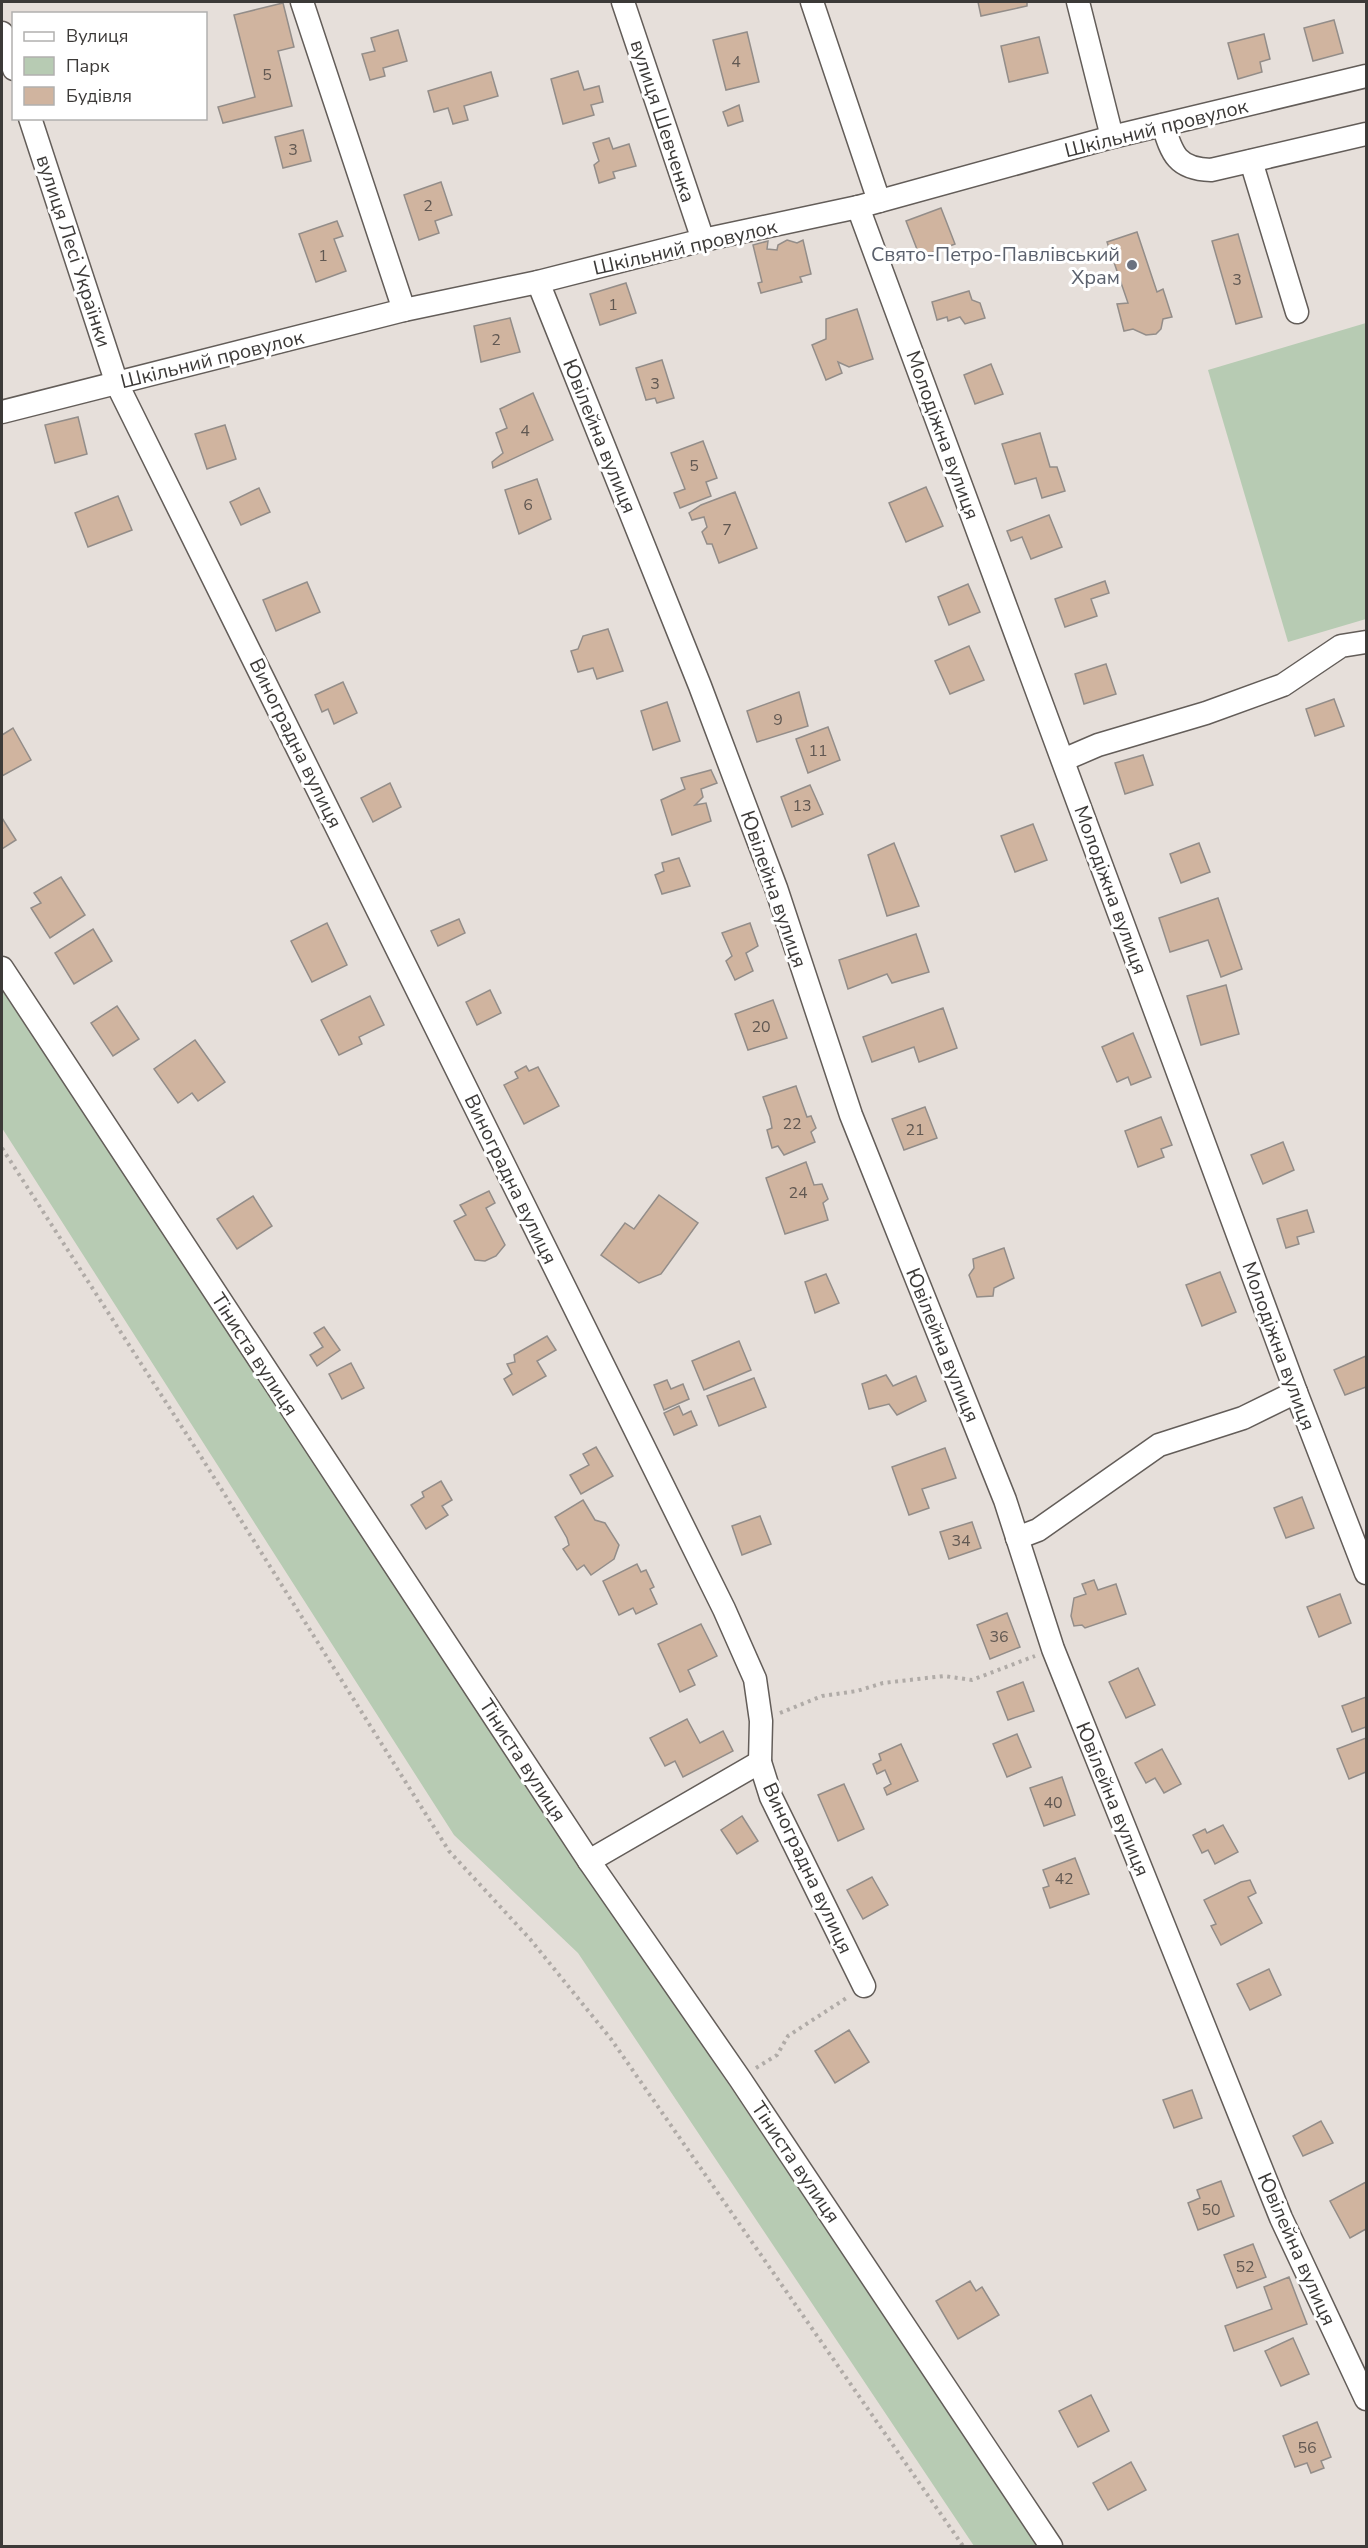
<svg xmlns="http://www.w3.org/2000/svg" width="1368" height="2548" font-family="'Nunito Sans',sans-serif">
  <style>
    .green { fill: #b7cbb3 }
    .building { fill: #d0b49f; stroke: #938d89; stroke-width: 1.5 }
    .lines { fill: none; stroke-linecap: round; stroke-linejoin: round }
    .minor-casing { stroke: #635d59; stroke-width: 25 }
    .path { stroke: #b0aba7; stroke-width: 4; stroke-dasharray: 3 4.5; stroke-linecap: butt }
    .minor { stroke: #fff; stroke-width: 22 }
    .worship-dot { fill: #6b7280; stroke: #fff; stroke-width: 2 }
    .labels { text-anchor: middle; stroke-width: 6; stroke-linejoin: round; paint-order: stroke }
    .number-label { font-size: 16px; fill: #615852 }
    .street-label { font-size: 20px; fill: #3c3a38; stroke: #fff }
    .worship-label { font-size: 20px; fill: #5b616d; stroke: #fff; text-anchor: end }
  </style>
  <rect width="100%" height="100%" fill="#e6dfda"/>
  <!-- green -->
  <g class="green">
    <polygon points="1366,323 1366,619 1288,642 1208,370"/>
    <polygon points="2,990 582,1867 1040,2546 974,2546 578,1953 454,1835 2,1128"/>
  </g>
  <!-- building -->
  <g class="building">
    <polygon points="978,2 1027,2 1027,6 981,16"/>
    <polygon points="283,3 294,47 278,51 292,106 223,123 218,107 255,97 234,15"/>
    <polygon points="1334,20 1343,53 1313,61 1304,28"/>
    <polygon points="398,30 407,61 383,68 385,76 370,80 362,54 375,51 371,38"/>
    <polygon points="747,32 759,82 726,90 713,40"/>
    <polygon points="1264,34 1270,59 1260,62 1262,72 1238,79 1228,43"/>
    <polygon points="1039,37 1048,73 1009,82 1001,46"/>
    <polygon points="578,71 584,90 599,86 603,102 591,105 594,115 563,124 551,79"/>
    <polygon points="491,72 498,96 464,106 468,120 453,124 448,108 434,112 428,91"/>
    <polygon points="739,105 743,121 728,126 723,112"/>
    <polygon points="303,130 311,161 283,168 275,137"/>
    <polygon points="609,138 613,149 629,144 636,166 613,172 615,178 599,183 594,165 599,161 593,143"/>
    <polygon points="441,182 452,215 435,221 439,233 419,240 404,195"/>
    <polygon points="941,208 955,244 920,257 906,221"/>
    <polygon points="337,221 343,236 334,239 346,271 316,282 299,234"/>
    <polygon points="1137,232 1157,292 1163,289 1172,317 1163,319 1161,329 1156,334 1146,335 1133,329 1124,331 1117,304 1128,303 1107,242"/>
    <polygon points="1238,234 1262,317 1236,324 1212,241"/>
    <polygon points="787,240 797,243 803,240 811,274 800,277 802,282 761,293 758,283 762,282 753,245 768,241 767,249 777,250 778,245"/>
    <polygon points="626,283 636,313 600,325 590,294"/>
    <polygon points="969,291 972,300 980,303 985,318 965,324 960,317 948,321 947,317 937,320 932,302"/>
    <polygon points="857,309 873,359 849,367 838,362 842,373 826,380 812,345 826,339 826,319"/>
    <polygon points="510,318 520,352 481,362 474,326"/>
    <polygon points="662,360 674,398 657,403 655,398 646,400 636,368"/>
    <polygon points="991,364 1003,394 975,404 964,375"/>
    <polygon points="533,393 553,440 493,468 492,462 503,453 496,433 507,428 500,409"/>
    <polygon points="78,417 87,454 55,463 45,425"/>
    <polygon points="225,425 236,459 207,469 195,434"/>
    <polygon points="1040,433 1050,467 1057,467 1065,491 1042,498 1036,478 1015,484 1002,444"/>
    <polygon points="703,441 717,478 706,482 711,496 680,508 674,493 685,489 671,453"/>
    <polygon points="537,479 551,519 519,534 505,490"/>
    <polygon points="926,487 943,526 906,542 889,503"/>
    <polygon points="259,488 270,512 241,525 230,502"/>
    <polygon points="735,492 757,548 719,563 712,544 707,544 702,532 707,527 704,517 692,520 689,513 701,505"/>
    <polygon points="118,496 132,530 88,547 75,513"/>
    <polygon points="1049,515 1062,547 1031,559 1022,537 1011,541 1007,531"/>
    <polygon points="1105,581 1109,593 1091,599 1097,616 1065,627 1055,599"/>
    <polygon points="307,582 320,612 276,631 263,600"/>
    <polygon points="968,584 980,612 949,625 938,597"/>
    <polygon points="608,629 623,671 597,679 593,668 578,672 571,651 578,649 583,636"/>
    <polygon points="969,646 984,680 950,694 935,661"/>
    <polygon points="1106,664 1116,694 1084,704 1075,674"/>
    <polygon points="343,682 357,713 334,724 328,709 322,712 315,695"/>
    <polygon points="799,692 808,726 757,742 747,711"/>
    <polygon points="1334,699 1344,726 1315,736 1306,709"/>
    <polygon points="667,702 680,741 653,750 641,711"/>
    <polygon points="828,727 840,760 808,773 796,739"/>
    <polygon points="13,728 31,760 2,776 2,735"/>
    <polygon points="1143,755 1153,785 1125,794 1115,763"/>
    <polygon points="711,770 717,783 701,789 703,797 695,805 706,803 711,821 672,835 661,800 685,789 681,778"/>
    <polygon points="390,783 401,807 373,822 361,798"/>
    <polygon points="810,785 823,814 792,827 781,797"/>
    <polygon points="2,818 16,840 2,849"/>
    <polygon points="1033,824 1047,860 1015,872 1001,836"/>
    <polygon points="894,843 919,906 887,916 868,855"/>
    <polygon points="1199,843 1210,872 1181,883 1170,854"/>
    <polygon points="679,858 690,886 662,894 655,875 664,871 662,863"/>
    <polygon points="61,877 85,915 50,938 31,908 41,903 34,893"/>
    <polygon points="1218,898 1242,969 1221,977 1208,940 1170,952 1159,918"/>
    <polygon points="459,919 465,933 438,946 431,931"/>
    <polygon points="327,923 347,965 312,982 291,941"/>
    <polygon points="750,923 758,946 746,953 753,971 735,980 726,961 732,956 722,933"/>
    <polygon points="93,929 112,961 74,984 55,953"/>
    <polygon points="916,934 929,972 892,983 887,974 848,989 839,960"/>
    <polygon points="1226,985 1239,1034 1201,1045 1187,996"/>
    <polygon points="490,990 501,1013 477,1025 466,1002"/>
    <polygon points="370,996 384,1025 359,1037 362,1044 339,1055 321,1020"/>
    <polygon points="773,1000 787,1038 748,1050 735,1014"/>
    <polygon points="117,1006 139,1039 113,1056 91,1023"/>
    <polygon points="943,1008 957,1048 919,1062 914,1047 872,1062 863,1037"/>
    <polygon points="1133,1033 1151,1077 1131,1085 1128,1077 1117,1082 1102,1047"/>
    <polygon points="195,1040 225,1082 198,1101 192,1093 178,1103 154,1069"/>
    <polygon points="526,1066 529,1071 538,1067 559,1106 524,1124 504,1085 518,1078 515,1072"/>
    <polygon points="796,1086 807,1117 811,1116 816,1128 811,1132 815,1142 784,1155 778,1146 772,1148 767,1130 772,1128 770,1117 763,1097"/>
    <polygon points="925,1107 937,1138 904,1150 892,1119"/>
    <polygon points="1161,1117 1172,1145 1161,1149 1164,1157 1138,1167 1125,1131"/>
    <polygon points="1283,1142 1294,1170 1263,1184 1251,1155"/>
    <polygon points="806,1162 814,1185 822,1184 828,1199 823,1203 828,1220 785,1234 766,1178"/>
    <polygon points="489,1191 495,1203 486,1208 505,1245 496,1256 485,1261 475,1260 454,1221 466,1215 460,1205"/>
    <polygon points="659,1195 698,1223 661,1274 639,1283 601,1255 625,1223 634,1229"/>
    <polygon points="253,1196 272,1226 237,1249 217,1219"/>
    <polygon points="1307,1210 1314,1232 1297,1237 1299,1244 1286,1248 1277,1219"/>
    <polygon points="1004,1248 1014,1278 994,1288 993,1296 977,1297 969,1275 974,1268 973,1259"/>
    <polygon points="1220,1272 1236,1312 1202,1326 1186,1285"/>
    <polygon points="826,1274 839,1303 815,1313 805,1282"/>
    <polygon points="324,1327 340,1350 317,1366 310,1355 323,1347 314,1333"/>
    <polygon points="547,1336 556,1350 537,1361 546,1376 513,1395 504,1379 512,1374 507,1364 515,1362 514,1355"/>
    <polygon points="739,1341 751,1370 704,1390 692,1361"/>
    <polygon points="1366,1356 1366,1387 1345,1395 1334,1370"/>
    <polygon points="351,1363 364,1388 342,1399 329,1374"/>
    <polygon points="886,1375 893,1386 916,1376 926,1401 897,1415 889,1404 869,1409 862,1384"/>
    <polygon points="754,1378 766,1407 719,1426 707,1396"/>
    <polygon points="667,1380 671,1389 683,1384 689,1399 664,1410 654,1385"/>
    <polygon points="679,1406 683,1415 691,1411 697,1425 674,1435 664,1413"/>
    <polygon points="596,1447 613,1476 581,1494 570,1475 589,1465 583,1454"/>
    <polygon points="945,1448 956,1478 922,1489 929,1508 909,1515 892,1467"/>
    <polygon points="441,1481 452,1500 442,1506 448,1515 426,1529 411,1505 424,1497 422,1492"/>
    <polygon points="1302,1497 1314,1528 1286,1538 1274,1508"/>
    <polygon points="583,1500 595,1520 605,1523 619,1545 614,1559 591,1575 584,1565 577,1570 563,1549 569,1545 567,1538 555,1517"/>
    <polygon points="760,1516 771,1544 742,1555 732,1526"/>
    <polygon points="972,1522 981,1548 949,1559 940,1532"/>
    <polygon points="637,1564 641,1572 646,1570 654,1587 650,1589 657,1604 636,1614 633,1608 619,1615 603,1581"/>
    <polygon points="1094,1580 1098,1590 1116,1584 1126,1614 1085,1628 1082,1625 1074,1626 1071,1616 1074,1598 1086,1594 1082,1584"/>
    <polygon points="1340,1594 1351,1623 1319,1637 1307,1607"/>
    <polygon points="1007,1613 1020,1647 990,1659 977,1625"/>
    <polygon points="701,1624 717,1656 688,1670 695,1685 680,1692 658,1644"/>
    <polygon points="1138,1668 1155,1705 1126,1718 1109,1682"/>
    <polygon points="1023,1682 1034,1711 1008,1720 997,1692"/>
    <polygon points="1366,1697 1366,1727 1352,1732 1342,1706"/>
    <polygon points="687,1719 700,1743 723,1731 733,1751 683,1777 675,1761 665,1766 650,1738"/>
    <polygon points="1017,1734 1031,1767 1007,1777 993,1744"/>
    <polygon points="1366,1738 1366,1772 1349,1779 1337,1749"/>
    <polygon points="901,1744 918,1781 887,1795 884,1788 891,1784 885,1770 877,1774 873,1764 881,1760 879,1754"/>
    <polygon points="1162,1749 1181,1784 1164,1793 1155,1778 1146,1783 1135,1763"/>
    <polygon points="1062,1777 1075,1815 1044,1826 1030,1788"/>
    <polygon points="844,1784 864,1829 838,1841 818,1795"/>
    <polygon points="742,1816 758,1841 737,1854 721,1830"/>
    <polygon points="1223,1825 1238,1852 1215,1864 1208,1850 1202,1853 1193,1835 1205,1829 1207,1833"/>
    <polygon points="1075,1858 1089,1894 1050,1908 1043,1888 1049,1886 1043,1870"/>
    <polygon points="872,1877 888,1905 863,1919 847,1890"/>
    <polygon points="1250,1880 1256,1893 1248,1897 1262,1923 1221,1945 1211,1926 1216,1924 1204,1900 1241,1882"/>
    <polygon points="1269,1969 1281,1995 1250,2010 1237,1984"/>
    <polygon points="849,2030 869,2062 835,2083 815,2051"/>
    <polygon points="1192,2090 1202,2118 1174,2128 1163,2100"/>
    <polygon points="1321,2121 1333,2143 1303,2156 1293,2136"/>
    <polygon points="1221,2181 1234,2216 1198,2230 1188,2203 1200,2198 1197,2190"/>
    <polygon points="1366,2182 1366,2229 1350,2238 1330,2201"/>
    <polygon points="1253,2244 1266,2277 1237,2288 1224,2255"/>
    <polygon points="1289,2277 1307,2324 1234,2351 1225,2326 1272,2309 1264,2287"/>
    <polygon points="970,2281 976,2291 982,2287 999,2315 958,2339 936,2301"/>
    <polygon points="1293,2338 1309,2374 1281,2386 1265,2351"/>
    <polygon points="1091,2395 1109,2431 1078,2447 1059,2411"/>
    <polygon points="1317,2422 1331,2457 1321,2461 1324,2468 1311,2473 1307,2463 1295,2467 1283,2436"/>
    <polygon points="1131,2462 1146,2490 1108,2510 1093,2483"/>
  </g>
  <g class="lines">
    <defs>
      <g id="minor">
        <polyline points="302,2 404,310"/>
        <polyline points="623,2 703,240"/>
        <polyline points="812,2 879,201"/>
        <polyline points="1078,2 1112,137"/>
        <polyline points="2,33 14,69"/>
        <polyline points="30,118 117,384 724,1609 755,1679 761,1721 760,1762 771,1797 864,1986"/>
        <path d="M1163 125C1172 154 1177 169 1211 170L1366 134"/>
        <polyline points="1251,161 1297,312"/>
        <polyline points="858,207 1296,1392 1366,1573"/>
        <polyline points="538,282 700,686 776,888 851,1115 1005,1500 1053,1649 1281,2218 1366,2399"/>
        <polyline points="2,412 404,310 538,282 703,240 858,207 1112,137 1366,76"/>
        <polyline points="1063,760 1098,745 1206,713 1283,685 1341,646 1366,642"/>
        <polyline points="2,968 589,1861 740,2079 1051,2546"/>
        <polyline points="1017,1538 1038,1530 1159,1445 1243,1418 1296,1392"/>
        <polyline points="589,1861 760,1762"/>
      </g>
    </defs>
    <!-- minor casing -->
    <use href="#minor" class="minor-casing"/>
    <!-- path -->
    <g class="path">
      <polyline points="2,1148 198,1452 449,1851 530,1939 611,2039 963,2546"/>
      <polyline points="780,1713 822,1696 857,1691 883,1683 944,1676 972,1680 1035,1656"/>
      <polyline points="756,2068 777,2055 788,2036 848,1997"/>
    </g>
    <!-- minor -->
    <use href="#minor" class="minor"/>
  </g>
  <!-- markers -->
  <circle class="worship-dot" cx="1132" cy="265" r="6"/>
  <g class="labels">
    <!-- number labels -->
    <g class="number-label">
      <text x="736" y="67">4</text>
      <text x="267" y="80">5</text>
      <text x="293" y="155">3</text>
      <text x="428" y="211">2</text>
      <text x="323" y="261">1</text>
      <text x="1237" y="285">3</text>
      <text x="613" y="310">1</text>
      <text x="496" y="345">2</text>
      <text x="655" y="389">3</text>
      <text x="525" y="436">4</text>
      <text x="694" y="471">5</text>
      <text x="528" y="510">6</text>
      <text x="727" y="535">7</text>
      <text x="778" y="725">9</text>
      <text x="818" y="756">11</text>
      <text x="802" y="811">13</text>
      <text x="761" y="1032">20</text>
      <text x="792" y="1129">22</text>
      <text x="915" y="1135">21</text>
      <text x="798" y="1198">24</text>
      <text x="961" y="1546">34</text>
      <text x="999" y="1642">36</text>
      <text x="1053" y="1808">40</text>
      <text x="1064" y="1884">42</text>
      <text x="1211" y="2215">50</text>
      <text x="1245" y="2272">52</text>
      <text x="1307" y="2453">56</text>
    </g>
    <!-- street labels -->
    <g class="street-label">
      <text transform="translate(663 121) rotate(72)" y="7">вулиця Шевченка</text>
      <text transform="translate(1156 128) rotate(-14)" y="7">Шкільний провулок</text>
      <text transform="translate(685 247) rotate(-13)" y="7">Шкільний провулок</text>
      <text transform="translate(74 251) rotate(72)" y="7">вулиця Лесі Українки</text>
      <text transform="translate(212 359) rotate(-14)" y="7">Шкільний провулок</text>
      <text transform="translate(943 435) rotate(70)" y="7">Молодіжна вулиця</text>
      <text transform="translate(600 436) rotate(68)" y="7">Ювілейна вулиця</text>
      <text transform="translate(296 743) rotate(64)" y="7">Виноградна вулиця</text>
      <text transform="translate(774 889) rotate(71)" y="7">Ювілейна вулиця</text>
      <text transform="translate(1111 890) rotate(70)" y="7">Молодіжна вулиця</text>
      <text transform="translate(511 1179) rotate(64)" y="7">Виноградна вулиця</text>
      <text transform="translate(943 1345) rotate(68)" y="7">Ювілейна вулиця</text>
      <text transform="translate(1279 1346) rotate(70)" y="7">Молодіжна вулиця</text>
      <text transform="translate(255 1354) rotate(57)" y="7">Тіниста вулиця</text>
      <text transform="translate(523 1760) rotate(57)" y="7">Тіниста вулиця</text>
      <text transform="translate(1113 1799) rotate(68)" y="7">Ювілейна вулиця</text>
      <text transform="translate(808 1868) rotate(65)" y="7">Виноградна вулиця</text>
      <text transform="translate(796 2162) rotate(56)" y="7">Тіниста вулиця</text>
      <text transform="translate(1297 2249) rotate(66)" y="7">Ювілейна вулиця</text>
    </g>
    <!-- worship labels -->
    <g class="worship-label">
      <text x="1120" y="261">Свято-Петро-Павлівський<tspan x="1120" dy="23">Храм</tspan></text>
    </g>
  </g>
  <!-- border -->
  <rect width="1368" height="2548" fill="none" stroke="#3c3a38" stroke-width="6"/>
  <!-- legend -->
  <rect x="12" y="12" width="195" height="108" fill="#ffffff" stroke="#b1b0af" stroke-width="1.5"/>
  <rect x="24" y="32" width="30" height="9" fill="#ffffff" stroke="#b1b0af" stroke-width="1.5"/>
  <text x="66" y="42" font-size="18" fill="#3c3a38">Вулиця</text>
  <rect x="24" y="57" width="30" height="18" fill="#b7cbb3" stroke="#b1b0af" stroke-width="1.5"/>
  <text x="66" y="72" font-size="18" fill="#3c3a38">Парк</text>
  <rect x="24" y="87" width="30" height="18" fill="#d0b49f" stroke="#b1b0af" stroke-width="1.5"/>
  <text x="66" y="102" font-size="18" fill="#3c3a38">Будівля</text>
</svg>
